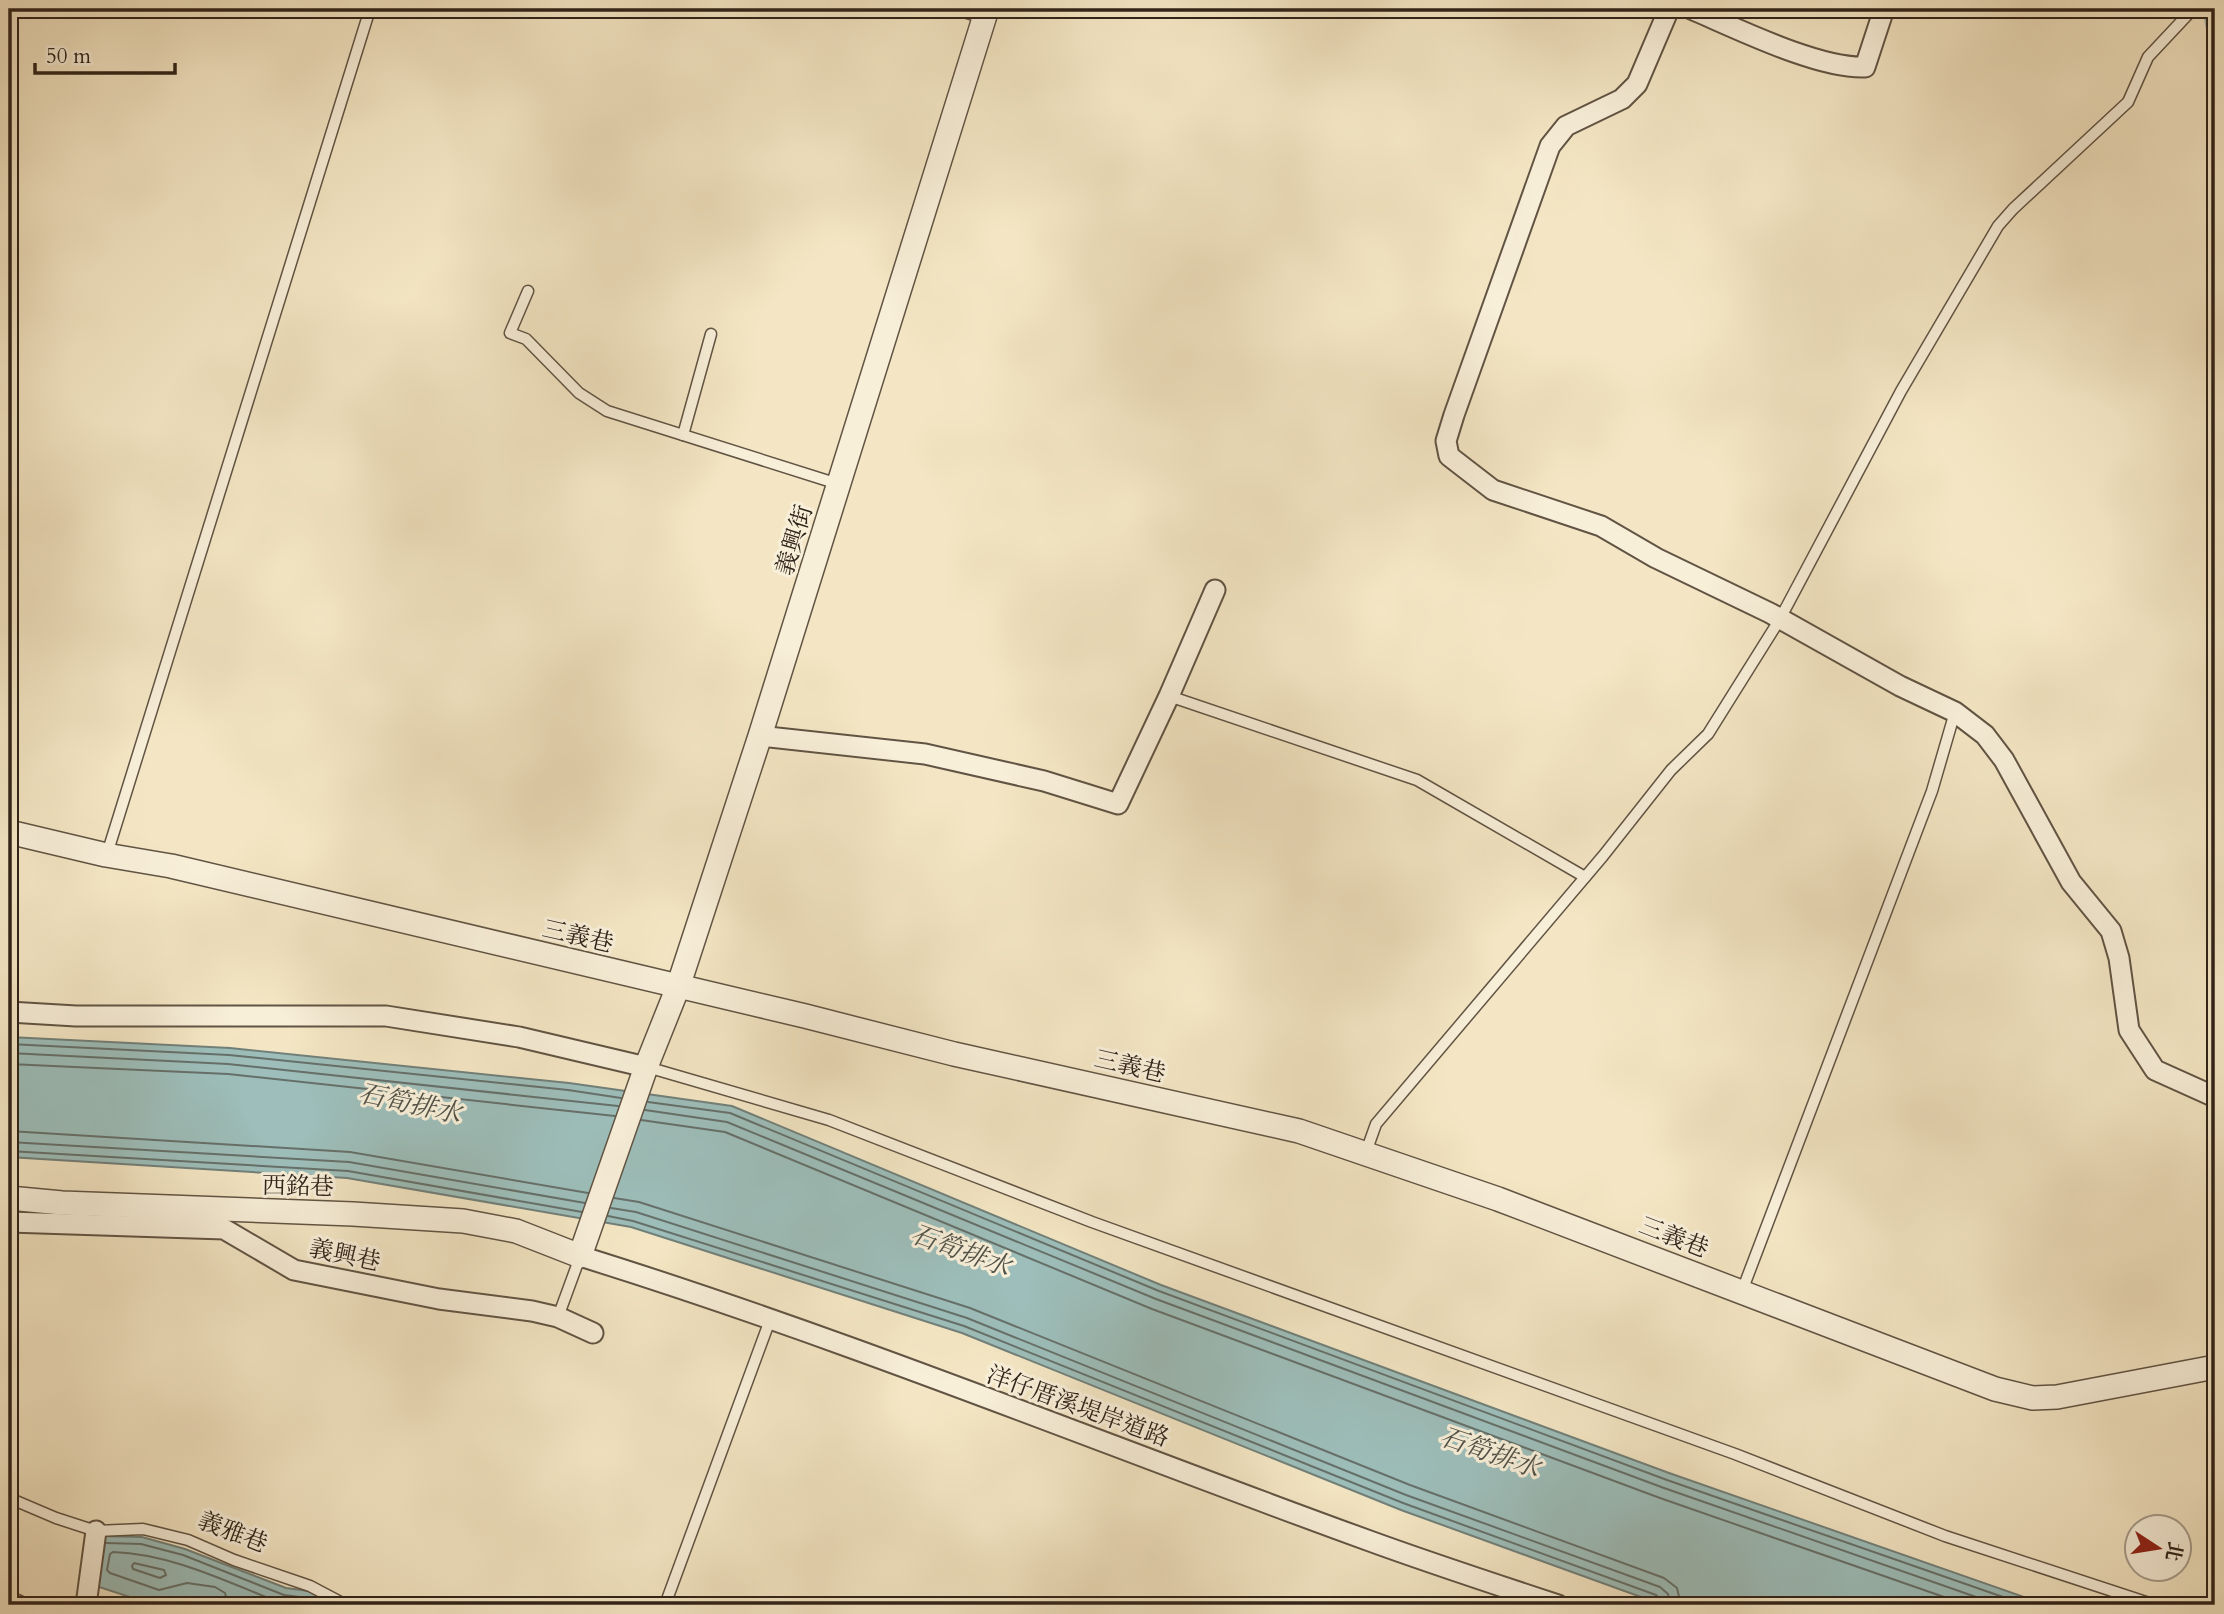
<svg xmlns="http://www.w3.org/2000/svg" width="2224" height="1614" font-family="Cardo,'Noto Serif TC',serif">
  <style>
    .water { fill: #9dbeba; stroke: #71807a; stroke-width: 2 }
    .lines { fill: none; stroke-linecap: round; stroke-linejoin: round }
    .shore { stroke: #66706a; stroke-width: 2 }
    .canal { stroke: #9dbeba; stroke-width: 19 }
    .service-casing { stroke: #615444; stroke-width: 13 }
    .minor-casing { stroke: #615444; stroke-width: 23 }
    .tertiary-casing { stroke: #615444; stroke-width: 26 }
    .service { stroke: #f8efd9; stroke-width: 10 }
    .minor { stroke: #f8efd9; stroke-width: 19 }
    .tertiary { stroke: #f8efd9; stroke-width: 23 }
    .labels { text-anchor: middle; stroke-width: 6; stroke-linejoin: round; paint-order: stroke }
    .street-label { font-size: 24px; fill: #302319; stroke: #f8efd9 }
    .water-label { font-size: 26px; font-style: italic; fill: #515249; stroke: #f8efd9 }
  </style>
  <rect width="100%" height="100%" fill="#f4e6c4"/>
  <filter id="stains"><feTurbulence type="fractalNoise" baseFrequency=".00286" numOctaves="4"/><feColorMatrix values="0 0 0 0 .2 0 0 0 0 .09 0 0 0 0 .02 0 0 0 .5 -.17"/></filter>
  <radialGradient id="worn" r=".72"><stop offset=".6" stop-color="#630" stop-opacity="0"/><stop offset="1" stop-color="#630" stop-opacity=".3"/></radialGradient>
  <!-- water -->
  <g class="water">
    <polygon points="9,1037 230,1048 569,1083 732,1106 1161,1285 1669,1473 2047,1605 1663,1605 1401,1510 962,1333 631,1227 347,1178 9,1157"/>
    <polygon points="101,1536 142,1537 185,1549 286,1588 309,1591 336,1605 229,1605 186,1599 161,1604 142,1601 99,1587 91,1575"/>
  </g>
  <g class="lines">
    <!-- shore -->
    <g class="shore">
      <polyline points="9,1044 229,1055 568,1090 621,1098"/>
      <polyline points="9,1053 228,1064 618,1106"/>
      <polyline points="9,1064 228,1074 615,1116"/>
      <polyline points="648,1102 730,1113 1159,1291 1667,1480 2026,1605"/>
      <polyline points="645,1110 727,1122 1156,1299 1664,1488 1999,1605"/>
      <polyline points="641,1120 725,1132 1152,1309 1660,1498 1967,1605"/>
      <polyline points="9,1131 350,1152 588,1193"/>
      <polyline points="9,1142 349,1162 585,1203"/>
      <polyline points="9,1151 348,1171 582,1212"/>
      <polyline points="614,1198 639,1202 970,1308 1410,1485 1664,1578 1677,1588 1681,1605"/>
      <polyline points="611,1208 636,1212 967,1318 1406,1495 1660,1587 1668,1594 1670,1605"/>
      <polyline points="608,1216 633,1221 964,1326 1403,1503 1656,1595 1661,1600 1662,1605"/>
      <polyline points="106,1543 141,1544 183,1555 284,1595 307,1598 321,1605"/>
      <polygon points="134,1563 164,1570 166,1575 160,1578 133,1569 132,1566"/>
      <path d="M228 1605 225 1593 215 1587 187 1583 159 1590 110 1573 107 1570 110 1554 113 1552C172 1554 227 1582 281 1603L294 1605"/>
    </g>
    <!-- canal -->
    <polyline class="canal" points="2212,9 2215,26"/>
    <defs>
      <g id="service">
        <polyline points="955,9 983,18"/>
        <polyline points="528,291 510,333 526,339 579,393 607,411 838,484"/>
        <polyline points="683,435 711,334"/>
        <polyline points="1169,696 1417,780 1585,877"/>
        <polyline points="107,854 370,9"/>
        <polyline points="647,1067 829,1120 1092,1222 1735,1454 1945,1536 2155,1605"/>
        <polyline points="1366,1152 1376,1124 1603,856 1671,770 1708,734 1780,619 1901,391 1998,226 2013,209 2128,102 2148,57 2193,9"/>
        <polyline points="1742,1291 1932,791 1955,712"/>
        <polyline points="558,1317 580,1257"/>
        <polyline points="9,1498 56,1518 96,1531 143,1529 188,1540 234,1560 310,1586 346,1605"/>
        <polyline points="665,1605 770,1320"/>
      </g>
      <g id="minor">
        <polyline points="1669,9 1637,84 1622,99 1566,126 1550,146 1454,415 1446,441 1449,456 1493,490 1601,526 1656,558 1770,613 1900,686 1955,712 1985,735 2004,760 2071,882 2111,931 2119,958 2129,1030 2155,1070 2215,1097"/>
        <path d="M1691 9C1736 28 1818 69 1865 67L1884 9"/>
        <polyline points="760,736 925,754 1044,781 1118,804 1169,696 1215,590"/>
        <polyline points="9,1012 76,1016 386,1016 519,1037 646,1067"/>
        <polyline points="9,1222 224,1229 294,1270 439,1299 532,1311 558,1317 593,1333"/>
        <path d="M580 1256C847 1339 1105 1445 1367 1540 1430 1563 1494 1584 1558 1605"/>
        <polyline points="9,1602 17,1605"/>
        <polyline points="86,1605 96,1531"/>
      </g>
      <g id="tertiary">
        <polyline points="9,832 106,855 171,866 805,1016 954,1054 1299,1131 1498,1199 1995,1389 2033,1398 2057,1397 2215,1367"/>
        <polyline points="9,1198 62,1203 353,1214 463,1221 516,1231 580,1256 646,1067 678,987 760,736 987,9"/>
      </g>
    </defs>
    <!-- service casing -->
    <use href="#service" class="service-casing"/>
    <!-- minor casing -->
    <use href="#minor" class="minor-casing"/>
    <!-- tertiary casing -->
    <use href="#tertiary" class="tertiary-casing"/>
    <!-- service -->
    <use href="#service" class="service"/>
    <!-- minor -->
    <use href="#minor" class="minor"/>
    <!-- tertiary -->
    <use href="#tertiary" class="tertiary"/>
  </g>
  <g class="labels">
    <!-- street labels -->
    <g class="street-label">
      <text transform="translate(794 540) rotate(-73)" y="8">義興街</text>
      <text transform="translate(578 936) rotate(13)" y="8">三義巷</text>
      <text transform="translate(1130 1066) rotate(13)" y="8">三義巷</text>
      <text transform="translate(298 1186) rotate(1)" y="8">西銘巷</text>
      <text transform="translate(1674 1237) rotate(21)" y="8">三義巷</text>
      <text transform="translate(345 1255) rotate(12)" y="8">義興巷</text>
      <text transform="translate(1078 1406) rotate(20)" y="8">洋仔厝溪堤岸道路</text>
      <text transform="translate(233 1532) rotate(21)" y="8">義雅巷</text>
    </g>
    <!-- water labels -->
    <g class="water-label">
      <text transform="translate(410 1103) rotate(12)" y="9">石筍排水</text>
      <text transform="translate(961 1250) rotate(20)" y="9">石筍排水</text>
      <text transform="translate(1490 1452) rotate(19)" y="9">石筍排水</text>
    </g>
  </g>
  <!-- margin -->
  <rect width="2224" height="1614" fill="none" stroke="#f4e6c4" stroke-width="35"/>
  <rect x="10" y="10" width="2203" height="1593" fill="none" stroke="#302319" stroke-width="3.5"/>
  <rect x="18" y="18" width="2189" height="1579" fill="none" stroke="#302319" stroke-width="2"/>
  <!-- north arrow -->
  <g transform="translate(2158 1548) rotate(102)"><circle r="33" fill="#f8efd9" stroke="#a89d8c" stroke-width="2"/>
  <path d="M0-5L12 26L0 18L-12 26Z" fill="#8f2418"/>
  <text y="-10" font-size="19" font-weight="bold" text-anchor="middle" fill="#302319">北</text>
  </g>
  <!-- scale -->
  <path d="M35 63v10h140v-10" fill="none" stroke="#302319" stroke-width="3.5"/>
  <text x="46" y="63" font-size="21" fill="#302319" stroke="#f8efd9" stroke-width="5" paint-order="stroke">50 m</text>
  <rect width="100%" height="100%" filter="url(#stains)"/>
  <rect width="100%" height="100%" fill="url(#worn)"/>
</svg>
